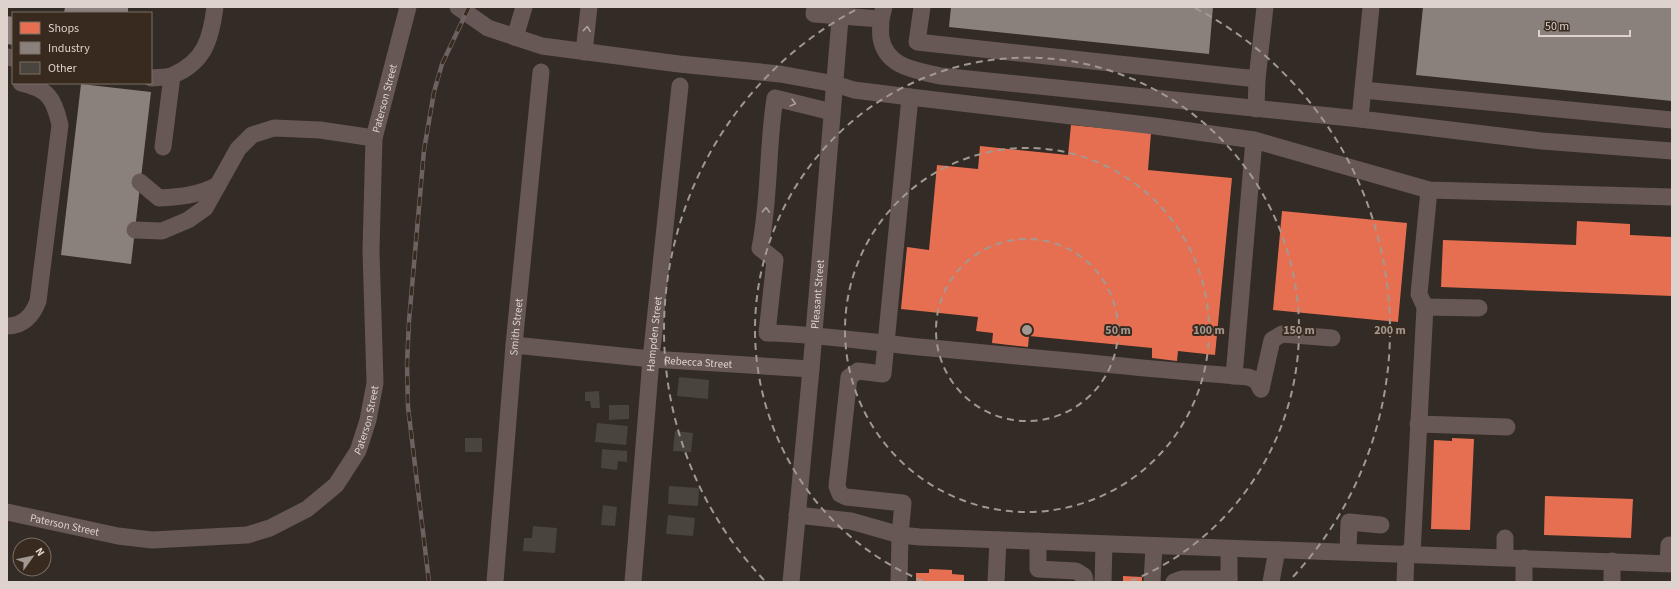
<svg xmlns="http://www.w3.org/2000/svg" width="1679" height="589" font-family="'Source Sans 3',sans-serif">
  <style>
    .shops { fill: #e76f51 }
    .industry { fill: #8a817c }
    .building { fill: #4a443e }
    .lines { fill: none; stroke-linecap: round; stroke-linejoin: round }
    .minor { stroke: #675755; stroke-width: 17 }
    .rail-casing { stroke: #6d625f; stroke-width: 4.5 }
    .rail { stroke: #392a1f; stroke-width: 3; stroke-dasharray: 9; stroke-linecap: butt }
    .oneway { stroke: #aea19c }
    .ring { fill: none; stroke: #a29892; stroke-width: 2; stroke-dasharray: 7 5 }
    .labels { text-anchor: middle; stroke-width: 4; stroke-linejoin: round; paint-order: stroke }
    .street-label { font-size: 11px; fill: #ddd3cc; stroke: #392a1f }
    .centre { fill: #a29892; stroke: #392a1f; stroke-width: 2 }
    .ring-label { font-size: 12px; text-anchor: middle; font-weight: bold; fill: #a29892; stroke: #392a1f; stroke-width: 4; stroke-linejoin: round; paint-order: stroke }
  </style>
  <rect width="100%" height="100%" fill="#332b25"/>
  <!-- shops -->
  <g class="shops">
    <polygon points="1071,125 1151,133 1148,170 1232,178 1215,355 1178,351 1177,361 1152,358 1152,348 1029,336 1028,347 992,343 993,333 976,331 978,317 901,309 907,247 929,250 937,165 978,169 980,146 1068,155"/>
    <polygon points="1282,211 1407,223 1398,322 1273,310"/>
    <polygon points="1577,221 1630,224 1630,235 1672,237 1672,296 1441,287 1443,240 1576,245"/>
    <polygon points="1452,438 1474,439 1470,530 1431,529 1434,440 1452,441"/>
    <polygon points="1545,496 1633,499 1631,538 1544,535"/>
    <polygon points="929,569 952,570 952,574 964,575 964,582 916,582 916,573 929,573"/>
    <polygon points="1123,576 1142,577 1142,582 1123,582"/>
  </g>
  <!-- industry -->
  <g class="industry">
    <polygon points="65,7 128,7 128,13 64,13"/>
    <polygon points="951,7 1213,7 1209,54 949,27"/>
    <polygon points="1423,7 1672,7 1672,101 1416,75"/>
    <polygon points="7,16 13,17 13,45 7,44"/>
    <polygon points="81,84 151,92 131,264 61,255"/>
  </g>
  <!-- building -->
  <g class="building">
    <polygon points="679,377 709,380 708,399 677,396"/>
    <polygon points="599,391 600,408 591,408 590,401 585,401 585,392"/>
    <polygon points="609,405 629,405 629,419 609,420"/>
    <polygon points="597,423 628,426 626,445 595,442"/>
    <polygon points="675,431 693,433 691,452 673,451"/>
    <rect x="465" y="438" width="17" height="14"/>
    <polygon points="602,449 627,451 627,462 618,461 617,470 601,468"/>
    <polygon points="669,486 699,488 698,506 668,504"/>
    <polygon points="603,505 617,507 615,526 601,525"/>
    <polygon points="668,515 695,518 693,536 666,534"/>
    <polygon points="533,526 557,528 555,553 523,551 524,538 532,538"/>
  </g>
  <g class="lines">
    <!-- minor -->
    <g class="minor">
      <polyline points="458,7 488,28 542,46 679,64 780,74 835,84 854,90 910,97 883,374 858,371 849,377 837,486 840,494 846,497 903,503 900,535 899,582"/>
      <polyline points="815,7 814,14 881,19 884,7"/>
      <polyline points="922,7 917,42 1257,79 1265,7"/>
      <polyline points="1371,7 1360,119 1542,141 1672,151"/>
      <path d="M881 19C881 25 880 32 881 38 886 67 915 70 940 76L1360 119"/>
      <polyline points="515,37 524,7"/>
      <polyline points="584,52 589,7"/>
      <polyline points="7,57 13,58"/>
      <path d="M151 78C158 77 167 78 173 75 205 62 211 38 215 7"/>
      <polyline points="1363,90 1672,120"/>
      <polyline points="910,97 1155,126 1254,140 1429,190 1672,197"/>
      <polyline points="1256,109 1257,79"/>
      <path d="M832 112 775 98C767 148 770 199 760 248L775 260 767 333C815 334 862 341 909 346 1022 356 1135 368 1248 377L1256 380 1261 389"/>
      <polyline points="163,147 172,76"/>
      <path d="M140 182 159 198C181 197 199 195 218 185"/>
      <polyline points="135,230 162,231 188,220 205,208 238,149 252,135 274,128 320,130 374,138"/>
      <polyline points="1425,307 1479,308"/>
      <path d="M7 326C23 326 33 315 38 301L60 125C54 98 48 89 21 83"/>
      <path id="s1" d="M514 345 651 359 811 369"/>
      <polyline points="1234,376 1254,140"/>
      <polyline points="1261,389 1272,340 1282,334 1332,338"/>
      <polyline points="1418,424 1507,427"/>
      <path id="s2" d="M7 512 118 536 152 540 247 535 270 528 307 509 336 485 358 451 368 420 375 383 371 250 374 138 408 7"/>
      <polyline points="797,515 851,521 900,535 920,537 1672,564"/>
      <polyline points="1038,541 1038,569 1076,571 1084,576 1085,582"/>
      <polyline points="1348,551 1349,522 1381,525"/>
      <polyline points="1412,554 1425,307 1419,294 1429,190"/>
      <polyline points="1505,557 1505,538"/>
      <polyline points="1524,558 1524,582"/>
      <polyline points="1668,563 1669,545"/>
      <path id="s3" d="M495 582 514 345 541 72"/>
      <path id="s4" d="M633 582 651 359 680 86"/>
      <path id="s5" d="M791 582 811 369 841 7"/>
      <polyline points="996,582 998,540"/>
      <polyline points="1103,582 1104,544"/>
      <polyline points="1152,582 1154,546"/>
      <polyline points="1174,582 1182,579 1229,579"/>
      <polyline points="1229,582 1229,549"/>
      <polyline points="1271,582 1277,550"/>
      <polyline points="1405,582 1406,553"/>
      <polyline points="1612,582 1612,561"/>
    </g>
    <defs>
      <polyline id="rail" points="429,582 408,407 407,364 409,321 424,150 434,92 442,64 469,7"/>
    </defs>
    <!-- rail casing -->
    <use href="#rail" class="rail-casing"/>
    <!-- rail -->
    <use href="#rail" class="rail"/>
  </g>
  <!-- one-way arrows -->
  <defs><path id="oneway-chevron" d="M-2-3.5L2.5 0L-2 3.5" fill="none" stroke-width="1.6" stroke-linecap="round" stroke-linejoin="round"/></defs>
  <g class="oneway">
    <use href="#oneway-chevron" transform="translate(587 29) rotate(-84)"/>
    <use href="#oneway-chevron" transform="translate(793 103) rotate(15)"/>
    <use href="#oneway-chevron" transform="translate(766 210) rotate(-87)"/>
  </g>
  <!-- distance rings -->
  <g class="ring">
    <circle cx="1027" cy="330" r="91"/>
    <circle cx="1027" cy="330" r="182"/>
    <path d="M923 581A272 272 0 1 1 1131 581"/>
    <path d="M764 580A363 363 0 0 1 859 8M1195 8A363 363 0 0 1 1290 580"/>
  </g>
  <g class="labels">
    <!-- street labels -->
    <g class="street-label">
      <text dy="4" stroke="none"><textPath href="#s2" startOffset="743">Paterson Street</textPath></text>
      <text dy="4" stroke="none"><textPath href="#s5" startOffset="289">Pleasant Street</textPath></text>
      <text dy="4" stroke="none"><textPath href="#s3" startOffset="256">Smith Street</textPath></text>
      <text dy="4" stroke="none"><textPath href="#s4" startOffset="249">Hampden Street</textPath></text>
      <text dy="4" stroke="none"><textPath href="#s1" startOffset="185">Rebecca Street</textPath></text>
      <text dy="4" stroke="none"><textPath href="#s2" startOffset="419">Paterson Street</textPath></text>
      <text dy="4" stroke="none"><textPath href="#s2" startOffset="59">Paterson Street</textPath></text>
    </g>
  </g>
  <circle cx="1027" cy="330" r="6" class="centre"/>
  <g class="ring-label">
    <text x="1118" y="334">50 m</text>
    <text x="1209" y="334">100 m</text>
    <text x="1299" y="334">150 m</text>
    <text x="1390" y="334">200 m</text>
  </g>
  <!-- border -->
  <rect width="1679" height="589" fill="none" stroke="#ddd3cc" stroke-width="16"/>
  <!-- legend -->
  <rect x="12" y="12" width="140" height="72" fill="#392a1f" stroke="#7b6e64"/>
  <rect x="20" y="22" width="20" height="12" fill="#e76f51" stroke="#7b6e64"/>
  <text x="48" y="32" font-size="12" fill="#ddd3cc">Shops</text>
  <rect x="20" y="42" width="20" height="12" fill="#8a817c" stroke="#7b6e64"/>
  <text x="48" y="52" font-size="12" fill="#ddd3cc">Industry</text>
  <rect x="20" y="62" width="20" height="12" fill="#4a443e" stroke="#7b6e64"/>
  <text x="48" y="72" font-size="12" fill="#ddd3cc">Other</text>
  <!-- north arrow -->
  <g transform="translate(32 557) rotate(57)"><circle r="19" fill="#392a1f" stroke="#7b6e64"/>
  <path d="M0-3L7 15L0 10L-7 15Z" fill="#a29892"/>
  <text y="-6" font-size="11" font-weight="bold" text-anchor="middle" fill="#ddd3cc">N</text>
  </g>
  <!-- scale -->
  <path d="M1539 30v6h91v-6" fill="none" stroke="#ddd3cc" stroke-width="2"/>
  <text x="1545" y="30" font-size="12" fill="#ddd3cc" stroke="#392a1f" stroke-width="3" paint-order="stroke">50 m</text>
</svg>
